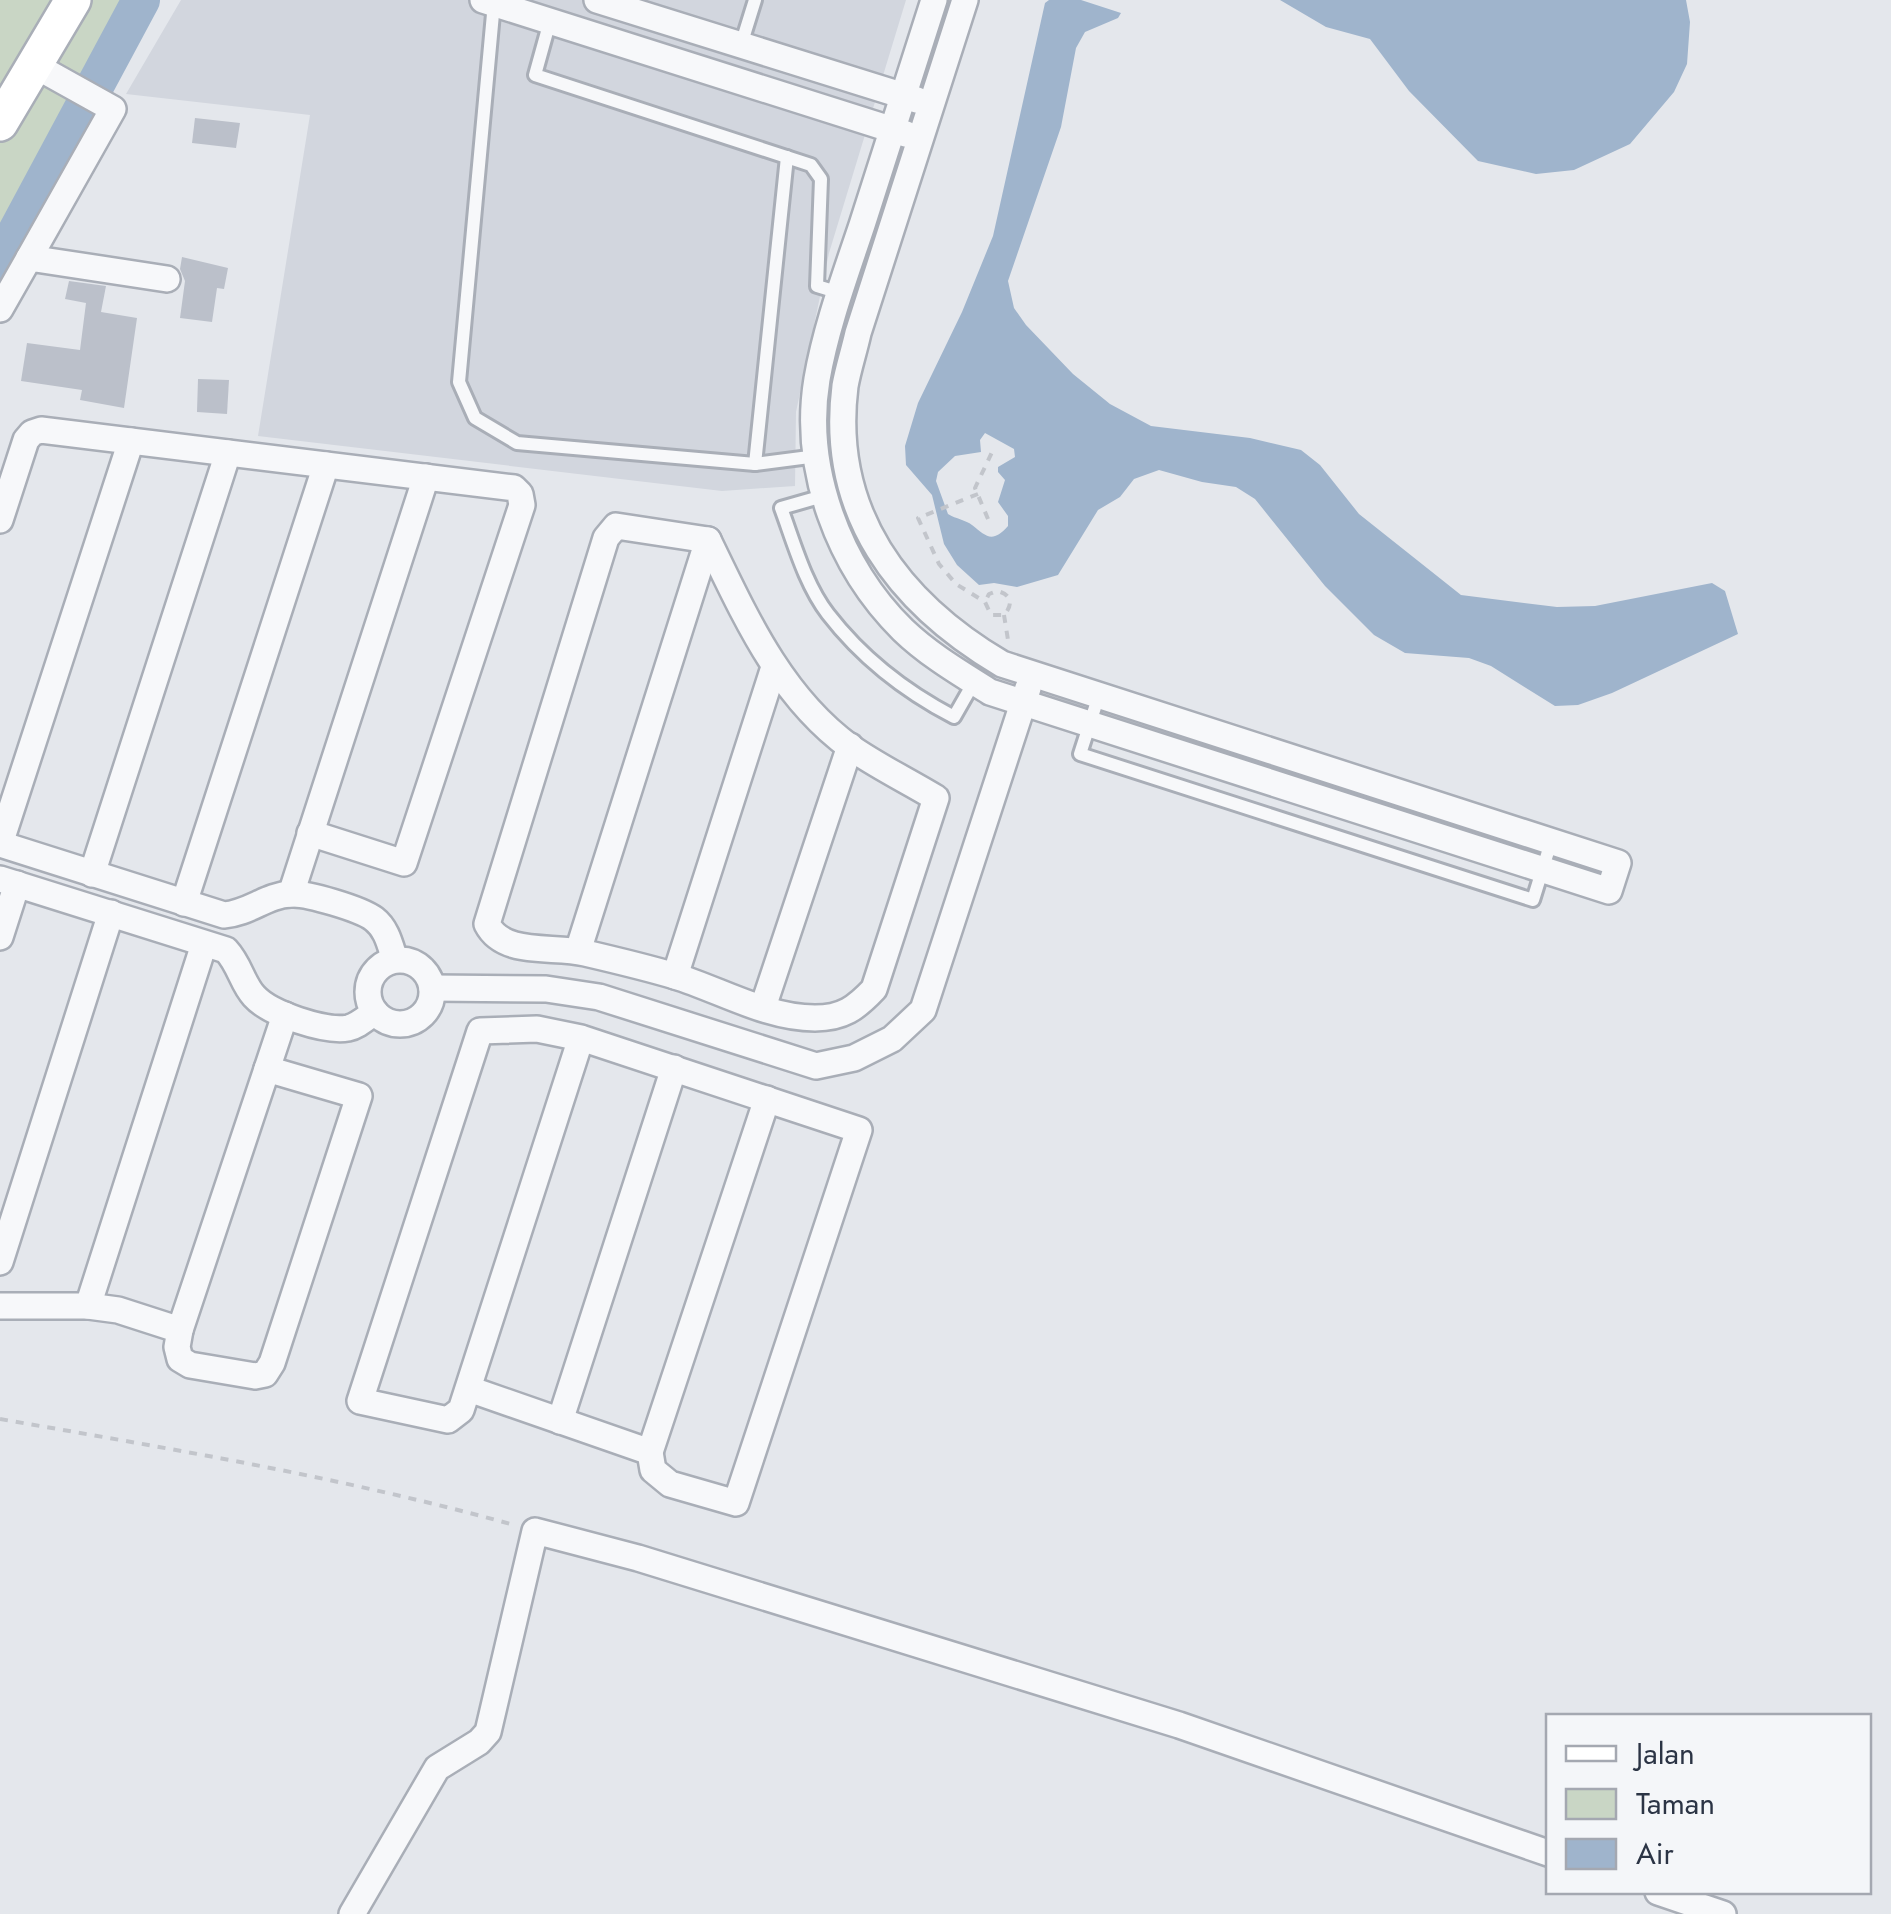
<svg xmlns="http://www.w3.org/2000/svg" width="1891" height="1914" font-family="Jost,sans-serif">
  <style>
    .built { fill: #d2d6de }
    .green { fill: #c9d6c5 }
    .water { fill: #9fb4cc; fill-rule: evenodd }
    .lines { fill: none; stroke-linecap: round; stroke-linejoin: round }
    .river { stroke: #9fb4cc; stroke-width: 38 }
    .building { fill: #bbc0ca }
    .service-casing { stroke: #a9aeb7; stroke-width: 18 }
    .minor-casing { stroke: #a9aeb7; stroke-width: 30 }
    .secondary-casing { stroke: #a9aeb7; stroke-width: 40 }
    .path { stroke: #c2c5cb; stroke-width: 4; stroke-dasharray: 8 8; stroke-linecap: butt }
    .service { stroke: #f7f8fa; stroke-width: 12 }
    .minor { stroke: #f7f8fa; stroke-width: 25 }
    .secondary { stroke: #fff; stroke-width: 35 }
  </style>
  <rect width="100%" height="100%" fill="#e4e7ec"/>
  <!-- built -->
  <polygon class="built" points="181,0 906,0 829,253 796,412 795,486 722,491 258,436 310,115 126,94"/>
  <!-- green -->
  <polygon class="green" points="0,0 136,0 0,238"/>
  <!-- water -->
  <g class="water">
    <path d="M1049 0H1081L1121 13 1118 18 1085 32 1076 48 1061 127 1008 281 1014 308 1026 325 1073 374 1110 404 1151 426 1250 438 1301 450 1320 465 1359 514 1461 595 1557 607 1595 606 1712 583 1725 591 1738 634 1612 693 1578 705 1555 706 1491 666 1469 658 1405 653 1374 635 1325 586 1255 499 1236 487 1202 482 1159 470 1134 479 1120 497 1098 510 1058 575 1017 587 994 583 979 585 957 565 944 544 932 495 906 465 905 446 918 403 962 312 993 236 1045 3ZM985 433 1014 449 1015 457 998 467V472L1005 480 998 502 1008 516V526C992 544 986 536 972 525 966 520 956 519 948 514L936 481 938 472 955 456 981 452 980 440Z"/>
    <polygon points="1280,0 1686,0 1690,22 1687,64 1674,92 1630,144 1574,170 1536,174 1478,161 1409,91 1370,39 1326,27"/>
  </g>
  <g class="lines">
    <!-- river -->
    <polyline class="river" points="0,263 141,0"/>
  </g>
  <!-- building -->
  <g class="building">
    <polygon points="195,118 240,123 236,148 192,143"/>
    <polygon points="182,257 228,268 224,289 217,288 212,322 180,318 185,281 180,269"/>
    <polygon points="69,281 106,286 101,312 137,318 124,408 80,400 82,390 21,381 27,343 80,350 86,303 65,299"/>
    <polygon points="198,379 229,380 227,414 197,412"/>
  </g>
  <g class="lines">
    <defs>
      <g id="service">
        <polyline points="494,3 459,382 475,418 517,443 755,464 817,456"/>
        <polyline points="550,21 535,75 811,165 821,179 817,286 840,293"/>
        <polyline points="741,45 755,0"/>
        <polyline points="755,464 787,157"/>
        <path d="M823 496 781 508C794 543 805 584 828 614 862 658 906 692 954 717L974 682"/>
        <polyline points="1099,695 1080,754 1533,900 1551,842"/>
      </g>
      <g id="minor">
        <polyline points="483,0 906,134"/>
        <polyline points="597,0 917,100"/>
        <path d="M934 0C910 75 886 150 862 225 845 276 826 327 817 379 802 469 839 567 903 630 929 655 960 673 990 692L1609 891 1618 863 1002 664C899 603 829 513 845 386 848 369 854 351 858 333L965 0"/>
        <polyline points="29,258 113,109 34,65"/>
        <polyline points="0,309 29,258 167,279"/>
        <polyline points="0,520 26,440 32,433 41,430 514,488 520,494 522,505 404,863 310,833"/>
        <path d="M616 526 708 540C745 616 780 696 850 747 877 766 908 781 936 798L874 989C856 1008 843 1018 815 1018 767 1018 720 990 675 976 645 967 615 960 585 953 553 945 504 957 487 924L606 538Z"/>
        <path d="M0 844 224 915C250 913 266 895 291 894 307 893 361 909 374 919 387 929 390 945 395 960"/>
        <polyline points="0,844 131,441"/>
        <polyline points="92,874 228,453"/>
        <path d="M0 879 226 950C240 965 242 983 254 996 270 1014 325 1032 348 1028 358 1026 366 1018 375 1012"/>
        <polyline points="291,894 426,477"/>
        <polyline points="184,903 326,465"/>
        <polyline points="0,937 17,884"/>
        <polyline points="578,951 708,540"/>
        <circle cx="400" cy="992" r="32"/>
        <polyline points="675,976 774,667"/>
        <polyline points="432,988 546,989 599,997 816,1066 854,1058 892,1039 923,1010 1028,688"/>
        <polyline points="763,1007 850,746"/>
        <polyline points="0,1262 111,913"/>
        <polyline points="0,1306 88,1306 118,1310 180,1330 177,1347 180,1359 190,1365 255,1376 265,1374 272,1363 359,1096 267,1069"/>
        <polyline points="88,1306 204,944"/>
        <polyline points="180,1330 285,1015"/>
        <polyline points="469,1389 650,1452 653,1470 670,1484 736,1503 859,1130 581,1038 537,1029 480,1031 360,1401 448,1420 461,1410 581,1038"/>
        <polyline points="560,1421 674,1068"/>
        <polyline points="650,1452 767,1099"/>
        <polyline points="1658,1892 1723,1914"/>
        <polyline points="352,1914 437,1768 479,1742 488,1732 535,1531 638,1558 1179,1725 1548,1853"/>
      </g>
      <polyline id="secondary" points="0,123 73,0"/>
    </defs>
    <!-- service casing -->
    <use href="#service" class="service-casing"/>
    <!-- minor casing -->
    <use href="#minor" class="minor-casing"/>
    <!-- secondary casing -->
    <use href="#secondary" class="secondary-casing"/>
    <!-- path -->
    <g class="path">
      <path d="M978 494 918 518 939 564 956 584 985 602 991 615H1004C1014 604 1011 594 997 591L989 594 985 602"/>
      <polyline points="988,519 975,488 993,450"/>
      <polyline points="1004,615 1008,640"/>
      <path d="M0 1419C172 1449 346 1478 514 1525"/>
    </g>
    <!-- service -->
    <use href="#service" class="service"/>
    <!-- minor -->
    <use href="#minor" class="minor"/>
    <!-- secondary -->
    <use href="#secondary" class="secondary"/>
  </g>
  <!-- legend -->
  <rect x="1546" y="1714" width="325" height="180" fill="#f4f6f9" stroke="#a4a8b1" stroke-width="2.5"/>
  <rect x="1566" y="1746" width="50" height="15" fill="#ffffff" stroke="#a4a8b1" stroke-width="2.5"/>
  <text x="1636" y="1764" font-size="30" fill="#2b3445">Jalan</text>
  <rect x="1566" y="1789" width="50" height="30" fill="#c9d6c5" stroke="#a4a8b1" stroke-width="2.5"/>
  <text x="1636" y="1814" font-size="30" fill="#2b3445">Taman</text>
  <rect x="1566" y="1839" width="50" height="30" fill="#9fb4cc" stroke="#a4a8b1" stroke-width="2.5"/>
  <text x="1636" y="1864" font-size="30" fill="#2b3445">Air</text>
</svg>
